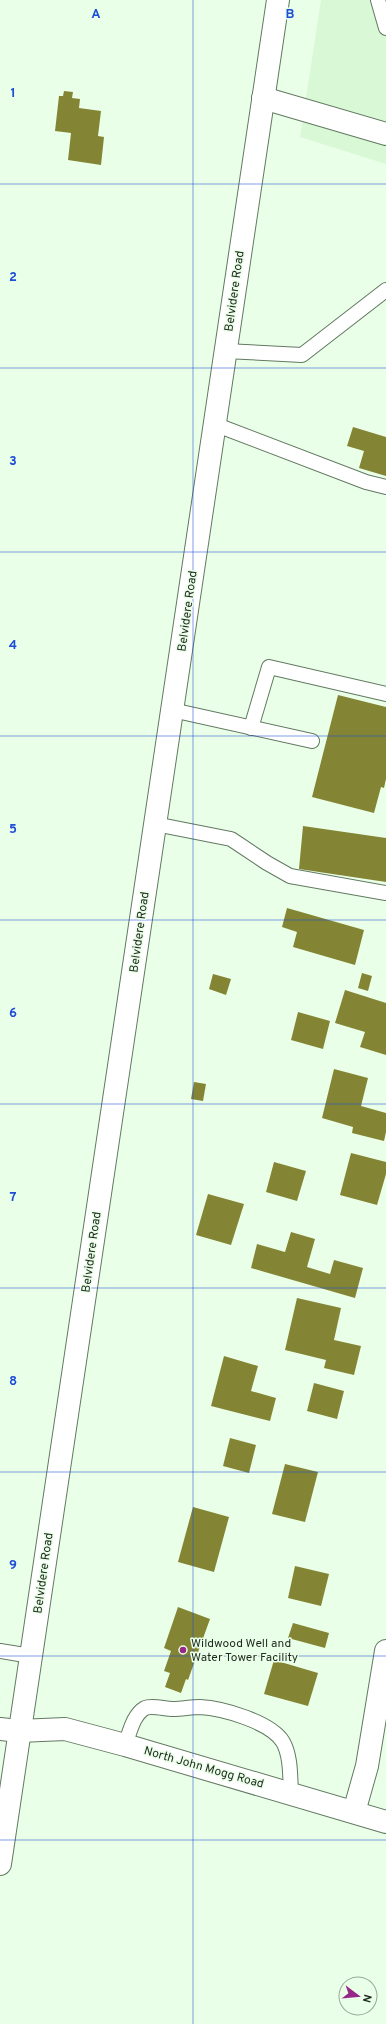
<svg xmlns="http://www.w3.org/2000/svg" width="386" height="2024" font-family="Overpass,sans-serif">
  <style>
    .built { fill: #d9f8d6 }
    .building { fill: #848534 }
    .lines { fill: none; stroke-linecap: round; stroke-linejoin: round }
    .lane-casing { stroke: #627961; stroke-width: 16 }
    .street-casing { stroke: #627961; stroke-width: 24 }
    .primary-casing { stroke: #627961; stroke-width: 24 }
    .lane { stroke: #fff; stroke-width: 14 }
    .street { stroke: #fff; stroke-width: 22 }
    .primary { stroke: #fff; stroke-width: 22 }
    .grid { fill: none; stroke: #1d4ed8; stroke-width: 1; stroke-opacity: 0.55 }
    .poi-dot { fill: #962888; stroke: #eaffe8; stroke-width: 1.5 }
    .labels { text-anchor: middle; stroke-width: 3; stroke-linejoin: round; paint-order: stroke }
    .street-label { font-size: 12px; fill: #1f291f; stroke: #eaffe8 }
    .poi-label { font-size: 12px; fill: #1f291f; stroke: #eaffe8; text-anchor: start }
    .grid-label { font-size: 13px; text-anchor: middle; font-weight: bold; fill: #1d4ed8; stroke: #eaffe8; stroke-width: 3; stroke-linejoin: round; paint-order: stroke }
  </style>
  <rect width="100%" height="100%" fill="#eaffe8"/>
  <!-- built -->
  <polygon class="built" points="321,0 386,0 386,164 300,137"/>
  <!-- building -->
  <g class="building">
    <polygon points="64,91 73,92 72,98 80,99 79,108 101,111 98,136 104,137 101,165 68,160 71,133 55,131 59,96 63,96"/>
    <polygon points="353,427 386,437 386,476 359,468 364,451 347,446"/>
    <polygon points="338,695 386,707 386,779 384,788 381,787 374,813 312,797"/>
    <polygon points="303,826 386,838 386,882 299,869"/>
    <polygon points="287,908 364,930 355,965 293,947 297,932 282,927"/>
    <polygon points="362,973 372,976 368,991 358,988"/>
    <polygon points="213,974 231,979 226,995 209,989"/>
    <polygon points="345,990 386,1003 386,1055 360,1047 365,1032 335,1023"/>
    <polygon points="298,1012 330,1021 323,1049 291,1040"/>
    <polygon points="334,1069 368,1078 361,1106 386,1113 386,1132 384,1141 352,1133 353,1127 322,1118"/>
    <polygon points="194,1082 206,1084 203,1101 191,1099"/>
    <polygon points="351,1153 386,1162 386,1174 377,1205 340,1195"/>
    <polygon points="274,1162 306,1171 297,1201 266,1192"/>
    <polygon points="208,1194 244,1204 231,1245 196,1235"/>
    <polygon points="291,1232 315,1239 307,1267 330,1274 334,1260 363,1268 355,1298 251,1268 257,1244 285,1252"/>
    <polygon points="297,1298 341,1308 334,1340 361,1346 354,1375 324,1368 326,1360 285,1350"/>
    <polygon points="224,1356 258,1366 251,1391 276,1398 270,1421 211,1406"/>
    <polygon points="314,1383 344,1391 337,1419 307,1411"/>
    <polygon points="230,1438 256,1445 249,1473 223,1466"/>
    <polygon points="285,1464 318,1472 305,1522 272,1514"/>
    <polygon points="193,1507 229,1517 214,1572 178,1562"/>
    <polygon points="295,1566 329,1574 321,1606 288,1598"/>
    <polygon points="178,1607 210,1619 188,1680 186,1679 181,1693 165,1687 170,1673 164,1671 171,1651 164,1648"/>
    <polygon points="293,1623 329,1633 325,1648 288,1638"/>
    <polygon points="274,1660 318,1673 308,1706 264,1694"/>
  </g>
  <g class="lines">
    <defs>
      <g id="lane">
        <polyline points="378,0 386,28"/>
        <polyline points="225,351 302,355 386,290"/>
        <polyline points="214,424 366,482 386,487"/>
        <polyline points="172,710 312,741"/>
        <polyline points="251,728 269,667 386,694"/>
        <polyline points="155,824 231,839 267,863 290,876 386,893"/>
        <polyline points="0,1651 31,1656"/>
        <path d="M125 1745C130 1732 133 1715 145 1708 152 1705 165 1709 173 1709 182 1709 191 1707 200 1707 222 1708 271 1722 283 1742 291 1756 290 1777 291 1793"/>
      </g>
      <g id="street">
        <polyline points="263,98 386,134"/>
        <polyline points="0,1729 19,1731 65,1729 125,1745 386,1822"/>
        <polyline points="354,1812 367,1766 386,1651"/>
      </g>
      <polyline id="primary" points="0,1864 278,0"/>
    </defs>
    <!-- lane casing -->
    <use href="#lane" class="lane-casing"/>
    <!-- street casing -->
    <use href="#street" class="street-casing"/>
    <!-- primary casing -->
    <use href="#primary" class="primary-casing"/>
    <!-- lane -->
    <use href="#lane" class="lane"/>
    <!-- street -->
    <use href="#street" class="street"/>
    <!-- primary -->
    <use href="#primary" class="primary"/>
  </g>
  <!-- grid -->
  <path class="grid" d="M193 0V2024M0 184H386M0 368H386M0 552H386M0 736H386M0 920H386M0 1104H386M0 1288H386M0 1472H386M0 1656H386M0 1840H386"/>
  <!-- markers -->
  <circle class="poi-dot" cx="183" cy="1650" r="4"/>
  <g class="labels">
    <!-- street labels -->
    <g class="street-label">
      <text transform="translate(234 291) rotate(-82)" y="4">Belvidere Road</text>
      <text transform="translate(187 611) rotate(-82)" y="4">Belvidere Road</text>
      <text transform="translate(139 932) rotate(-82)" y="4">Belvidere Road</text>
      <text transform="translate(91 1252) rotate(-82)" y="4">Belvidere Road</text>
      <text transform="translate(43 1573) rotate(-82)" y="4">Belvidere Road</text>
      <text transform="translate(204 1767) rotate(16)" y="4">North John Mogg Road</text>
    </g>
    <!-- poi labels -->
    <g class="poi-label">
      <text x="191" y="1647">Wildwood Well and<tspan x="191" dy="14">Water Tower Facility</tspan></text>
    </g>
  </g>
  <g class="grid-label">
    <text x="96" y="18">A</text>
    <text x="290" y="18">B</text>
    <text x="13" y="97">1</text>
    <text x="13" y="281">2</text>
    <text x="13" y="465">3</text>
    <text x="13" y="649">4</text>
    <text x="13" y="833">5</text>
    <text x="13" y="1017">6</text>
    <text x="13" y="1201">7</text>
    <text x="13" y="1385">8</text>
    <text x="13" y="1569">9</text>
  </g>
  <!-- north arrow -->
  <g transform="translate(358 1996) rotate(106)"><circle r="19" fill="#eaffe8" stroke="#99a998"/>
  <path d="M0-3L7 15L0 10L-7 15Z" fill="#962888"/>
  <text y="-6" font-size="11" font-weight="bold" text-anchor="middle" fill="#1f291f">N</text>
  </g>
</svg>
